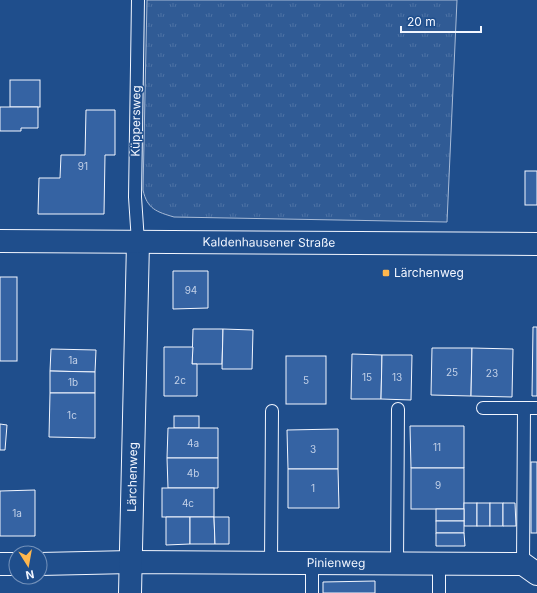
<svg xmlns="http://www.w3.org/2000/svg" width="537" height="593" font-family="Inter,sans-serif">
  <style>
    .grass { fill: url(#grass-tufts); stroke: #a8bbd7 }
    .building { fill: #3563a3; stroke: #f2f6ff }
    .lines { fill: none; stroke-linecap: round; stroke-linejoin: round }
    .service-casing { stroke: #f2f6ff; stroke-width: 14 }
    .minor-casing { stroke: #f2f6ff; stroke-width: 24 }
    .secondary-casing { stroke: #f2f6ff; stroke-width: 24 }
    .service { stroke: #1f4e8c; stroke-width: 12 }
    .minor { stroke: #1f4e8c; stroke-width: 22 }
    .secondary { stroke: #1f4e8c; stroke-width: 22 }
    .poi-dot { fill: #ffb74d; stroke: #1f4e8c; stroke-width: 1.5 }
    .labels { text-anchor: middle; stroke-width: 3; stroke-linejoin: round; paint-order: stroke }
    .number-label { font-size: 10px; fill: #c3d1e8 }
    .street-label { font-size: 12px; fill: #f2f6ff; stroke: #1f4e8c }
    .poi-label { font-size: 12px; fill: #f2f6ff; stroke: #1f4e8c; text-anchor: start }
  </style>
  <defs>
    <pattern id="grass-tufts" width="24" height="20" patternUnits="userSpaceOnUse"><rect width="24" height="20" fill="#305b95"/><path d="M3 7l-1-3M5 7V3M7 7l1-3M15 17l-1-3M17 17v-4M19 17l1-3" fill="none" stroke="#4e73a5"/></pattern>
  </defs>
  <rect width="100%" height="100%" fill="#1f4e8c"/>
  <!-- grass -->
  <path class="grass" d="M147 0H457L447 222 174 217C157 212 147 209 143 190Z"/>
  <!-- building -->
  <g class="building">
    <rect x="10" y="80" width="30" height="27"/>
    <polygon points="0,107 38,107 38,128 21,128 21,131 0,131"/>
    <polygon points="86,110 115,110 115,155 105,155 104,214 38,214 39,178 60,178 61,155 85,155"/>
    <rect x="525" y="171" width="12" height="34"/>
    <polygon points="173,271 208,271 208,308 173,309"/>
    <rect x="0" y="277" width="17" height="84"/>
    <polygon points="533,327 537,327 537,396 532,396"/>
    <polygon points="193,329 223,329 222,364 192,364"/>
    <polygon points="223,329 253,330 252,369 222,369"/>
    <polygon points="164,347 193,347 192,364 197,364 197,396 164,396"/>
    <polygon points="432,348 472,348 471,396 431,395"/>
    <polygon points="472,348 513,349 512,397 471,396"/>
    <polygon points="51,349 96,350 95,372 50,371"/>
    <polygon points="352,354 382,355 381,399 351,399"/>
    <polygon points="382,355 412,355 411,400 381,399"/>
    <rect x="286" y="356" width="40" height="48"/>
    <polygon points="50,371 95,372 95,393 50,393"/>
    <polygon points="50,393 95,393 95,438 49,437"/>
    <rect x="174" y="416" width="25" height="12"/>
    <polygon points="0,424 7,425 5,450 0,450"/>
    <polygon points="410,426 464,426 464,468 411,468"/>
    <polygon points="168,428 218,428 218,458 167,458"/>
    <polygon points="338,429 338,469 288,469 287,430"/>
    <polygon points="167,458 218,458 218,488 168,488"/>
    <rect x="531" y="462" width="6" height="71"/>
    <rect x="411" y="468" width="53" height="41"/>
    <polygon points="288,469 338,469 339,508 288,508"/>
    <rect x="162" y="488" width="52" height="29"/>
    <polygon points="35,490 35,536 0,536 0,491"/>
    <rect x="464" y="503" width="13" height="23"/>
    <rect x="477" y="503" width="13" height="23"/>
    <rect x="490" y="503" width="13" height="23"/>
    <polygon points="503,503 515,503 516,526 503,526"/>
    <rect x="436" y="509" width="28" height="12"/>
    <polygon points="166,517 190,517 190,544 166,545"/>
    <polygon points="190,517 214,517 215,544 190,544"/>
    <polygon points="214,517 229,517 229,544 215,544"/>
    <rect x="436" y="521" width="28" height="12"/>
    <polygon points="436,533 464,533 465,546 436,546"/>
    <polygon points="375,581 375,593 323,593 323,582"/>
  </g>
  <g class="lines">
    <defs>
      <g id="service">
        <polyline points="138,0 135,197 138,242"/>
        <polyline points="483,408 537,408"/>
        <polyline points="271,563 272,411"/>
        <polyline points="397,563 398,409"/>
        <polyline points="523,564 524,408"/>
        <polyline points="312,593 312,563"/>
        <polyline points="439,593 439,563"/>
      </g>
      <g id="minor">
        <polyline points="0,564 16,564"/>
        <path id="s1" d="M40 564 131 562 523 564 537 574"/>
        <path id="s2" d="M130 593 138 242"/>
      </g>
      <g id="secondary">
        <path id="s3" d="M0 241 537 244"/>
      </g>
    </defs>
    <!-- service casing -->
    <use href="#service" class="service-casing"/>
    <!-- minor casing -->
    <use href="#minor" class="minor-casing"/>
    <!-- secondary casing -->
    <use href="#secondary" class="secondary-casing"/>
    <!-- service -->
    <use href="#service" class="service"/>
    <!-- minor -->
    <use href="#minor" class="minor"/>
    <!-- secondary -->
    <use href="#secondary" class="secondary"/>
  </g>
  <!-- markers -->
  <rect class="poi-dot" x="382" y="269" width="8" height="8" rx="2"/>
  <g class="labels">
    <!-- number labels -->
    <g class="number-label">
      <text x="83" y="170">91</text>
      <text x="191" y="294">94</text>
      <text x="73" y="364">1a</text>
      <text x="452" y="376">25</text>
      <text x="492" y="377">23</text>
      <text x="367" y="381">15</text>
      <text x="397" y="381">13</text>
      <text x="180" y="384">2c</text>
      <text x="306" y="384">5</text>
      <text x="73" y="386">1b</text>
      <text x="72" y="419">1c</text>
      <text x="193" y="447">4a</text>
      <text x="437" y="451">11</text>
      <text x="313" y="453">3</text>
      <text x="193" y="477">4b</text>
      <text x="438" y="489">9</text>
      <text x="313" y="492">1</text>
      <text x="188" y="507">4c</text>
      <text x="17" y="517">1a</text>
    </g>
    <!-- street labels -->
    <g class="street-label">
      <text transform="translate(136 121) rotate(-89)" y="4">Küppersweg</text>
      <text dy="4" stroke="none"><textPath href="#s3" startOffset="269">Kaldenhausener Straße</textPath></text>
      <text dy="4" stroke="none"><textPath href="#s2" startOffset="116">Lärchenweg</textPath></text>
      <text dy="4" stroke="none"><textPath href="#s1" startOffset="296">Pinienweg</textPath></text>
    </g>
    <!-- poi labels -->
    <g class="poi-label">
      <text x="394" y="277">Lärchenweg</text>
    </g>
  </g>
  <!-- north arrow -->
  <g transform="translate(28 565) rotate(169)"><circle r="19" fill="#1f4e8c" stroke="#7391ba"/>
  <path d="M0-3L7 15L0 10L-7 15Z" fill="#ffb74d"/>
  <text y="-6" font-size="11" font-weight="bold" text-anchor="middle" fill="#f2f6ff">N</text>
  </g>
  <!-- scale -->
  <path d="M401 26v6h80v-6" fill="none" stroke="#f2f6ff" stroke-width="2"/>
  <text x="407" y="26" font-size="12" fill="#f2f6ff" stroke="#1f4e8c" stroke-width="3" paint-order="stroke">20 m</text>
</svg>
